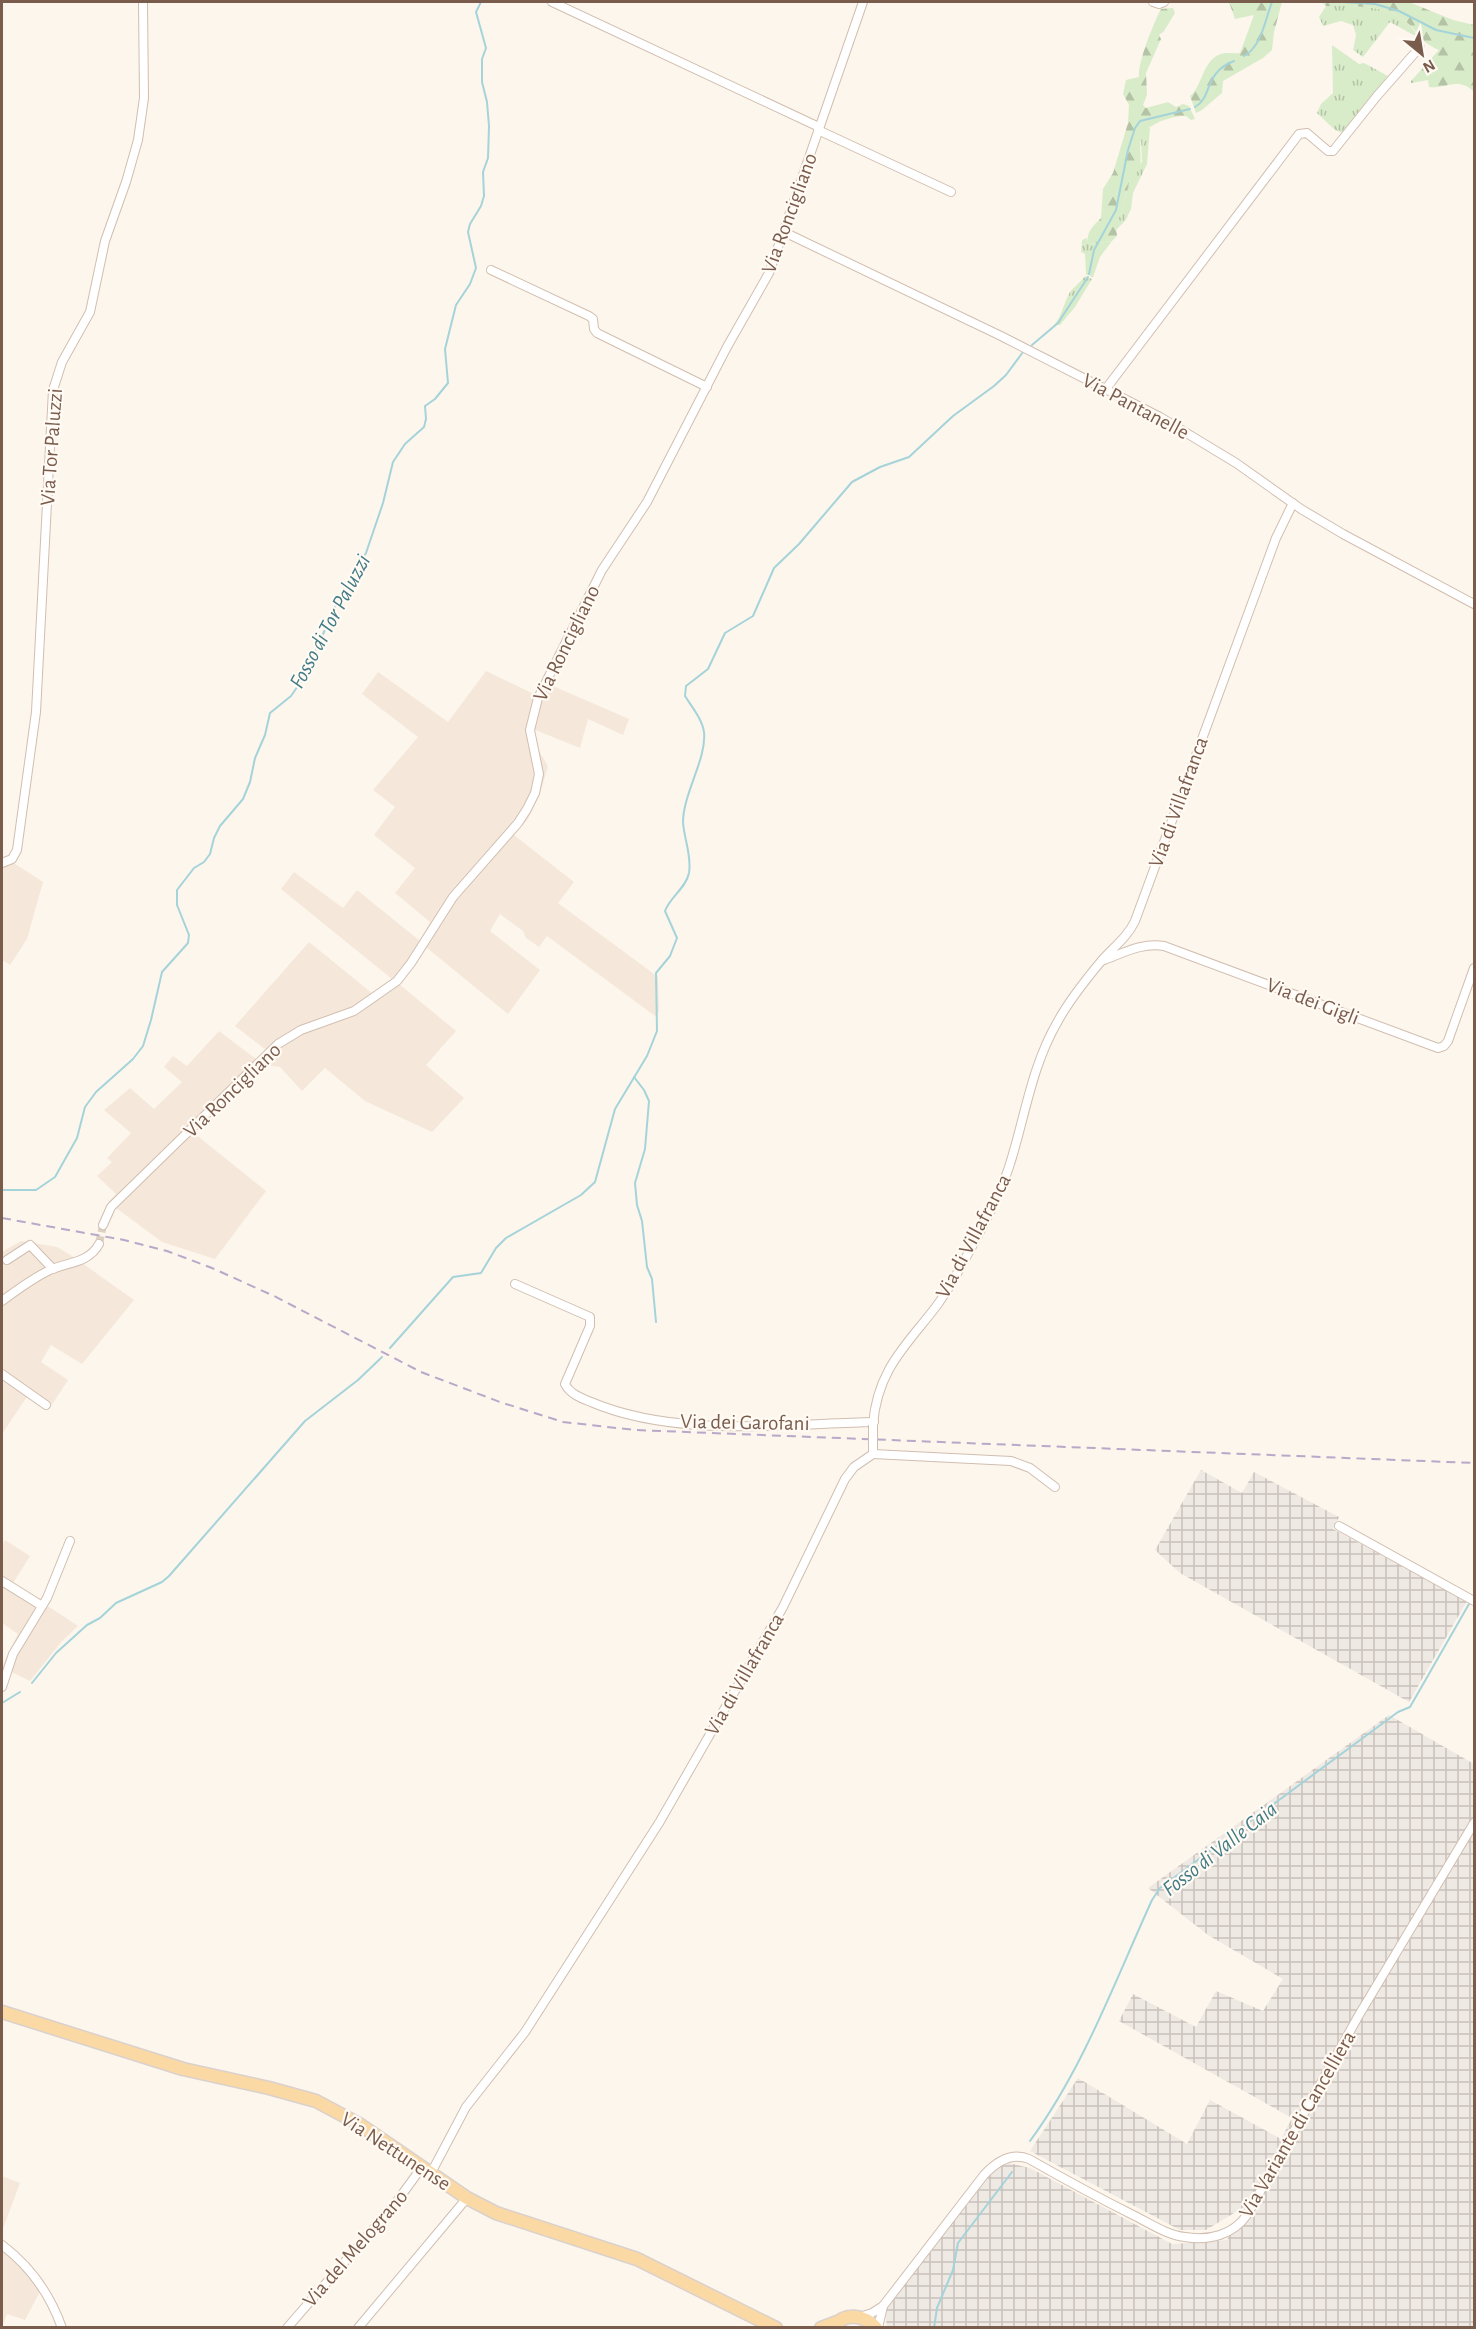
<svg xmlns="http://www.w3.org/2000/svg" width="1476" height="2329" font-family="'Alegreya Sans',sans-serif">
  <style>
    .residential { fill: #f5e8da }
    .industrial { fill: url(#industrial-grid) }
    .grass { fill: url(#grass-tufts) }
    .forest { fill: url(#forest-firs) }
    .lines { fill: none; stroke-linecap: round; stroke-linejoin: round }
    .stream { stroke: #a5d3da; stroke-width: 2 }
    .street-tunnel { stroke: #dcd0c4; stroke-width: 8; stroke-dasharray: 8 4; stroke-linecap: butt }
    .street-casing { stroke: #d1beb0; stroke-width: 10 }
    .primary-casing { stroke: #dad1cd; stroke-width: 15 }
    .street { stroke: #fff; stroke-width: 8 }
    .primary { stroke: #fbd9a5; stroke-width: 12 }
    .rail { stroke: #b9a8c9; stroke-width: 2; stroke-dasharray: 9 6; stroke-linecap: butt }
    .street-bridge-casing { stroke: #d1beb0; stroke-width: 10; stroke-linecap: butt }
    .street-bridge { stroke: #fff; stroke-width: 8 }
    .labels { text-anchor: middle; stroke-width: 4.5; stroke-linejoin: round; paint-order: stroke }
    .street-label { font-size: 21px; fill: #7a5c4d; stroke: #fffaf3 }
    .water-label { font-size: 22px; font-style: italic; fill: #437c86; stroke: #fffaf3 }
  </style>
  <defs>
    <pattern id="industrial-grid" width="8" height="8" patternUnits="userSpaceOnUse" patternTransform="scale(1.5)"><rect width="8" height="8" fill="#efe9e4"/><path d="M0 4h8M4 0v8" fill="none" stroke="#c7c0bb"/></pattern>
    <pattern id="grass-tufts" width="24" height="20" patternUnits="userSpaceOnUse" patternTransform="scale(1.5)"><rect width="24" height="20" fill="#d8ecc9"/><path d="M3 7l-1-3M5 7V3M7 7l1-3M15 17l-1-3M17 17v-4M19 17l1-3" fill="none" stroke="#b4c2a5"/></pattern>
    <pattern id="forest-firs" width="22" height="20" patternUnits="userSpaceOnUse" patternTransform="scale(1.5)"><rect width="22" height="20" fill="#d8ecc9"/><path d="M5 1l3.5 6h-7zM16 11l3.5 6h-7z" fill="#b4c2a5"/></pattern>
  </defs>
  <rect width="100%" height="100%" fill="#fdf6ec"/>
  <!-- residential -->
  <g class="residential">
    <polygon points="486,671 536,695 553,686 629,719 623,735 588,719 580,748 533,729 535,744 548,766 540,794 528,819 514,835 574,882 558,903 658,977 659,1011 655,1016 547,936 539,947 526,938 523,931 500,914 490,931 540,970 508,1014 427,948 399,984 456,1031 426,1065 464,1098 432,1132 365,1101 325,1068 302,1091 280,1067 264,1065 194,1133 266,1191 215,1259 162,1242 108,1202 116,1194 97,1176 112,1162 107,1158 131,1133 104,1110 130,1088 154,1109 182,1082 164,1067 173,1056 187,1066 219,1031 256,1059 266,1050 235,1026 309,942 373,994 392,979 281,889 294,872 343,908 357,890 420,941 430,922 395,893 415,868 374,835 395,807 373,790 418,737 362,694 378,672 448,722"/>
    <polygon points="2,858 6,858 43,882 27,939 10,965 2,960"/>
    <polygon points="21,1241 57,1247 72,1256 134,1300 82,1364 51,1345 41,1362 68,1380 49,1409 28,1395 2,1434 2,1252"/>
    <polygon points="5,1540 30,1556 13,1583 78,1626 62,1641 30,1681 3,1668 4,1662 18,1634 2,1623 2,1545"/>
    <polygon points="2,2176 20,2183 2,2231"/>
    <polygon points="2,2239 16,2251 45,2282 25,2320 7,2314 2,2327"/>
  </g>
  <!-- industrial -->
  <g class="industrial">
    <polygon points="1201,1470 1242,1493 1254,1472 1339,1517 1333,1529 1467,1601 1409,1702 1180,1573 1155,1550"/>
    <polygon points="1389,1715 1474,1764 1474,2327 887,2328 885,2310 985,2176 994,2167 1009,2163 1030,2168 1172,2244 1227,2240 1244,2207 1206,2230 1180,2230 1030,2151 1078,2078 1187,2144 1210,2100 1281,2139 1292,2118 1119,2021 1133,1994 1196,2027 1216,1991 1263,2011 1283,1979 1208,1935 1148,1888"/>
  </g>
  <!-- grass -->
  <g class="grass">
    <path d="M1326 6C1351 6 1383 4 1404 20 1410 24 1415 32 1419 38L1390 22 1363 57 1353 50 1356 35 1353 25 1341 21 1323 26 1319 17Z"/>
    <polygon points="1332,45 1359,64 1364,63 1388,76 1343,133 1335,130 1317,113 1321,104 1333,93"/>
    <polygon points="1150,128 1147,164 1133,193 1131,209 1125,221 1116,230 1115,225 1122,211 1130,179 1142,162 1141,137 1145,129"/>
    <polygon points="1087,238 1088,242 1091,244 1112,241 1100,257 1093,277 1086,274 1085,254 1081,252 1082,240"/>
    <path d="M1085 276 1092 279 1075 307 1060 325H1054C1062 316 1063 305 1069 294 1071 289 1081 282 1085 276Z"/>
  </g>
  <!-- forest -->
  <g class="forest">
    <path d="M1229 2H1282L1274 32 1272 50 1263 58 1223 81 1222 93 1202 110 1196 113 1190 96C1203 86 1202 60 1221 54 1226 52 1234 54 1240 53L1254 15 1235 19Z"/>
    <path d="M1322 2H1409L1453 20 1474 25V92C1459 76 1446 89 1429 87L1428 80 1411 83V81L1439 50C1416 40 1420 32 1404 20 1383 4 1351 6 1326 6Z"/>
    <path d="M1173 8 1175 13 1164 31 1159 35 1161 39 1146 73 1147 95 1143 105 1146 108 1168 102 1176 107 1183 104 1189 106 1195 119 1191 120 1186 116C1173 115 1143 125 1141 139 1139 149 1142 159 1140 169L1130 179 1122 211 1116 225 1117 236 1112 241 1091 244 1088 242C1086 232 1094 225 1101 218L1103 189 1113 173 1128 123 1129 105 1123 94 1126 80 1139 77C1137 64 1154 22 1161 9Z"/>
  </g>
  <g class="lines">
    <!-- stream -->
    <g class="stream">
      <polyline points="1343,2 1375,4 1399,11 1436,30 1474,38"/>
      <path d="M1244 56C1262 46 1265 20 1272 2"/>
      <path d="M1195 107C1213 97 1203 73 1234 61"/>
      <polyline points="1089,274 1094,250 1116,210 1128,150 1135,128 1140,121 1190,109"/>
      <polyline points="1032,345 1058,323 1088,277"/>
      <polyline points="634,1077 644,1090 649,1101 645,1149 635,1183 637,1205 642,1221 647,1267 652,1279 656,1322"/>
      <polyline points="2,1190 36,1190 55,1177 77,1138 85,1107 96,1092 133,1059 143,1046 151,1020 162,972 188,943 189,935 177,905 177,890 194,868 204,862 210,854 214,838 220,826 243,799 250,782 255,758 265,735 270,713 291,696 304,677 343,589 366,553 383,503 393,462 405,444 424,427 426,419 425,406 435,399 448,383 445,349 456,305 470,284 476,268 468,232 470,224 481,206 484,196 483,172 488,158 489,126 487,102 482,82 482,59 486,48 476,12 481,2"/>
      <path d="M390 1348 453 1277 481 1273 496 1248 506 1238 581 1195 595 1182 615 1109 647 1056 657 1031 656 973 670 956 677 938 665 911C670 897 686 888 689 873 692 856 684 839 683 822 683 794 707 758 704 732 702 719 692 707 685 696L686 686 708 669 725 633 753 616 774 568 799 544 852 482 880 467 909 457 953 416 994 386 1006 375 1023 352"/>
      <polyline points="32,1683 56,1653 87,1625 100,1618 116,1603 162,1582 169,1576 305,1421 358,1380 382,1357"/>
      <polyline points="2,1703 20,1692"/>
      <path d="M1030 2141C1083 2069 1115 1981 1152 1900L1160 1888 1398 1712 1410 1707 1469 1604"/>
      <polyline points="934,2328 937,2308 953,2270 958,2243 1012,2172"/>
    </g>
    <!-- street-tunnel -->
    <polyline class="street-tunnel" points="99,1244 103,1225"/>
    <defs>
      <g id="street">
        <polyline points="552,2 819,127"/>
        <polyline points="1153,2 1159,4 1164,2"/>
        <polyline points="818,130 951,192"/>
        <polyline points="784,232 1001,336 1160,417 1236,463 1301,509 1343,534 1474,604"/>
        <polyline points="491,270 589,316 593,319 594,329 597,333 707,387"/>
        <polyline points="1105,390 1299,134 1307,133 1328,151 1333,151 1377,96 1420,47"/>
        <polyline points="2,863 12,859 17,850 36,712 53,390 62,362 90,312 105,241 126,182 138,140 144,98 143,2"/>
        <path d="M1104 960C1123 953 1143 942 1164 946L1438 1048 1444 1046 1448 1041 1474 968"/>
        <polyline points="103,1225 111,1207 278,1044 301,1030 354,1011 397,981 411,963 453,897 518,823 527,809 535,793 539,774 530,730 538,698 602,570 647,502 727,347 769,273 863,2"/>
        <polyline points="7,1260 30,1245 53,1269"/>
        <path d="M515 1284 590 1317V1326L565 1384C570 1394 581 1398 591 1402 676 1438 783 1424 874 1422"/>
        <path d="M2 1301C17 1290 33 1278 50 1270 68 1262 89 1263 99 1244"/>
        <polyline points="2,1374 46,1405"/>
        <path d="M873 1425C878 1355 926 1332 955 1277 973 1245 998 1201 1009 1167 1025 1118 1031 1067 1058 1021 1070 999 1087 978 1103 959 1115 946 1128 936 1135 921L1276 538 1293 503"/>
        <polyline points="873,1454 1011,1461 1030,1468 1055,1487"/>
        <polyline points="1339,1526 1474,1601"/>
        <polyline points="2,1581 42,1606"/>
        <polyline points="2,1687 13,1654 47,1598 70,1541"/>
        <polyline points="431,2173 466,2107 525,2032 659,1823 783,1607 845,1479 854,1467 873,1454 873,1445"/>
        <path d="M2 2245C30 2266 50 2294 62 2328"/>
        <path d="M860 2317 872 2313 883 2306 984 2175C996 2162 1012 2152 1029 2159 1064 2179 1099 2198 1135 2216 1151 2224 1167 2235 1185 2237 1209 2241 1233 2235 1247 2215L1359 2015 1474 1823"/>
        <polyline points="287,2328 395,2204 422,2167"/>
        <polyline points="358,2328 467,2198"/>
        <polyline points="878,2328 883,2306"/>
      </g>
      <g id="primary">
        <polyline points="2,2012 183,2069 269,2088 316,2101 359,2124 467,2198 496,2213 637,2259 776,2328"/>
        <polyline points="821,2328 837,2322"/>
        <path d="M834 2328C843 2311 865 2315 876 2328"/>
      </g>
    </defs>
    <!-- street casing -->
    <use href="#street" class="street-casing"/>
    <!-- primary casing -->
    <use href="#primary" class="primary-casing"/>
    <!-- street -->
    <use href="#street" class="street"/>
    <!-- primary -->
    <use href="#primary" class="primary"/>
    <!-- rail -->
    <polyline class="rail" points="2,1218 124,1240 167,1251 212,1268 274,1296 421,1372 500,1402 563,1422 635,1430 1474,1463"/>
    <defs>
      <polyline id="street-bridge" points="873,1445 873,1425"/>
    </defs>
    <!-- street-bridge casing -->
    <use href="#street-bridge" class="street-bridge-casing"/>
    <!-- street-bridge -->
    <use href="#street-bridge" class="street-bridge"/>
  </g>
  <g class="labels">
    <!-- street labels -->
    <g class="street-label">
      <text transform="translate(789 213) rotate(-70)" y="7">Via Roncigliano</text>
      <text transform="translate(1136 406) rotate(28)" y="7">Via Pantanelle</text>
      <text transform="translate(51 447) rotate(-86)" y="7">Via Tor Paluzzi</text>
      <text transform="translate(566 643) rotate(-64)" y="7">Via Roncigliano</text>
      <text transform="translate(1178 802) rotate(-70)" y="7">Via di Villafranca</text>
      <text transform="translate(1313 1001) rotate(21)" y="7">Via dei Gigli</text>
      <text transform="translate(232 1090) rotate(-44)" y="7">Via Roncigliano</text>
      <text transform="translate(973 1236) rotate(-62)" y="7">Via di Villafranca</text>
      <text transform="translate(745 1422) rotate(1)" y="7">Via dei Garofani</text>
      <text transform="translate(744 1674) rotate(-60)" y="7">Via di Villafranca</text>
      <text transform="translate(1297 2124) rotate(-60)" y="7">Via Variante di Cancelliera</text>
      <text transform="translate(396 2151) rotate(33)" y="7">Via Nettunense</text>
      <text transform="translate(355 2248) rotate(-49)" y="7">Via del Melograno</text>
    </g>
    <!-- water labels -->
    <g class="water-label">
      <text transform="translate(329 621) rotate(-62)" y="8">Fosso di Tor Paluzzi</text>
      <text transform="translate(1219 1848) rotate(-38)" y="8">Fosso di Valle Caia</text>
    </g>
  </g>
  <!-- border -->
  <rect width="1476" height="2329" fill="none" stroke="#7a5c4d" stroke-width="6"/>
  <!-- north arrow -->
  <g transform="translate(1422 54) rotate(150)" stroke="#fffaf3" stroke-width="4.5" paint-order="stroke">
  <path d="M0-4.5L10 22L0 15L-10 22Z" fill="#7a5c4d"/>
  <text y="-9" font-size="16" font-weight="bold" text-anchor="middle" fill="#7a5c4d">N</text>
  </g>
</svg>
